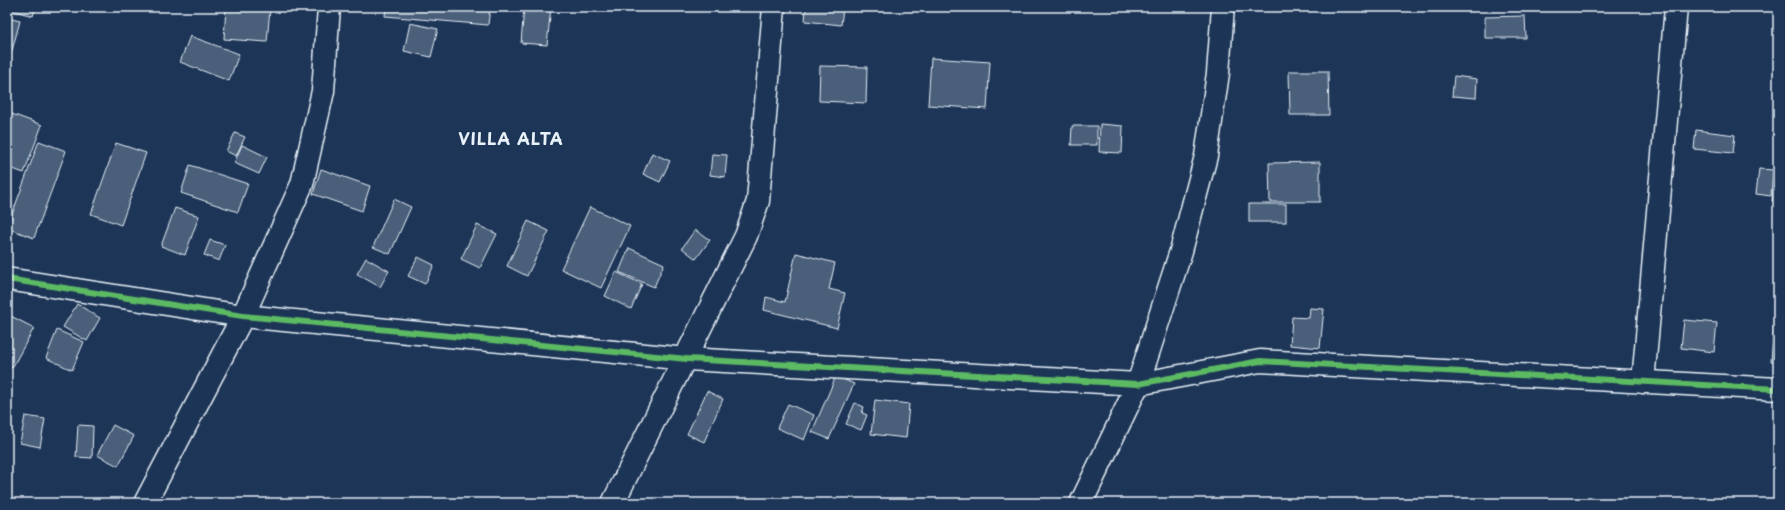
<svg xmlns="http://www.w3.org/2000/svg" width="1785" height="510" font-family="'Playpen Sans',sans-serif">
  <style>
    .building { fill: #495e7a; stroke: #e8f1f8 }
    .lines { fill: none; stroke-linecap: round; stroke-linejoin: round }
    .minor-casing { stroke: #e8f1f8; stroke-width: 25 }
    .minor { stroke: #1d3557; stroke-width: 22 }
    .cycleway-casing { stroke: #1d3557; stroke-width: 8 }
    .cycleway { stroke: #5cba63; stroke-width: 6 }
    .labels { text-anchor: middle; stroke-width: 3; stroke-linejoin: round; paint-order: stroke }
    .district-label { font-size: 16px; font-weight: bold; letter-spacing: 1px; fill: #e8f1f8; stroke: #1d3557 }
  </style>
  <rect width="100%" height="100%" fill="#1d3557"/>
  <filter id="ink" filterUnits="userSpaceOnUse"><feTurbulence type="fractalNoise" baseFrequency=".025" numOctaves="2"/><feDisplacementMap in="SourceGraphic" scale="8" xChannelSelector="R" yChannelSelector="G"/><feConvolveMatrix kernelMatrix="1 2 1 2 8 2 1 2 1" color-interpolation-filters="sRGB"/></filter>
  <g filter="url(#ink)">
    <!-- building -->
    <g class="building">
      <polygon points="7,7 36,7 33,16 7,9"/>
      <polygon points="226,7 270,8 267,42 224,39"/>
      <polygon points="386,7 490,7 488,25 385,16"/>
      <polygon points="524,7 551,7 547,45 521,43"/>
      <polygon points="806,7 843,8 841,25 805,21"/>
      <polygon points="1525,16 1526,38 1485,38 1485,17"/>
      <polygon points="7,18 20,21 11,54 7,53"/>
      <polygon points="410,23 438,29 431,57 404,51"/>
      <polygon points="190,36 239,54 229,81 180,62"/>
      <polygon points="931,58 990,62 987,109 928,105"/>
      <polygon points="820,66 867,67 866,103 819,101"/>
      <polygon points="1289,71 1328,71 1329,115 1290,115"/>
      <polygon points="1454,76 1477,79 1476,98 1452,96"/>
      <polygon points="9,113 42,125 24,173 7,167 7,118"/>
      <polygon points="1100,124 1123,126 1122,153 1099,152"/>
      <polygon points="1072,126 1097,126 1097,145 1071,145"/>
      <polygon points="1696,130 1735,135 1733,153 1694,149"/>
      <polygon points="235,133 245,137 236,156 226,151"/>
      <polygon points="39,141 66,151 34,238 7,228"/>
      <polygon points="116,143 146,153 121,225 91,214"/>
      <polygon points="242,145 267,157 259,174 234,163"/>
      <polygon points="652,153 670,161 660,182 643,174"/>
      <polygon points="712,154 727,155 725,177 710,175"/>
      <polygon points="1320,162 1320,202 1270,202 1269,163"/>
      <polygon points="190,165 248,184 238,212 181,193"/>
      <polygon points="321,169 370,186 362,211 313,194"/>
      <polygon points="1759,169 1773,170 1771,196 1756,194"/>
      <polygon points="1775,175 1778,175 1778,202 1772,201"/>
      <polygon points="394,199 411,207 390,254 373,247"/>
      <rect x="1249" y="204" width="37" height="18"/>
      <polygon points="590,207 630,226 601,288 561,269"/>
      <polygon points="175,208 199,216 185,255 161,246"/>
      <polygon points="528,221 549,231 527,276 507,266"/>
      <polygon points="477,225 497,234 480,268 461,259"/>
      <polygon points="695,230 710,240 696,259 682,248"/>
      <polygon points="210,240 225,245 219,261 204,255"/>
      <polygon points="629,248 664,264 654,287 619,272"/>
      <polygon points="796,253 835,263 829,289 845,293 837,328 764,310 766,297 785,302"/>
      <polygon points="418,257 434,265 425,284 408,276"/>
      <polygon points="366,258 389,271 380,287 357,274"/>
      <polygon points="616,272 642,284 631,309 605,296"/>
      <polygon points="77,304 100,318 87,341 63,327"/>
      <polygon points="1310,308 1324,309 1320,348 1290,345 1292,317 1309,318"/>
      <polygon points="7,314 34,328 12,368 7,365"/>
      <polygon points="1684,320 1717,323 1714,352 1681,348"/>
      <polygon points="1774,325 1778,326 1778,362 1771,361"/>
      <polygon points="57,330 84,342 72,370 46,358"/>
      <polygon points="836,376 854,384 829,439 812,432"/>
      <polygon points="707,391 723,399 704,442 687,434"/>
      <polygon points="875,400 909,404 906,438 871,434"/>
      <polygon points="855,403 864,407 862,413 867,415 861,430 846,424"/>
      <polygon points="788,404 814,415 804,440 777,428"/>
      <polygon points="25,416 45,419 40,447 20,443"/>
      <polygon points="78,425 93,426 92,458 76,457"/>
      <polygon points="113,425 134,436 118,466 97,455"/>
    </g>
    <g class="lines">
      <defs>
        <g id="minor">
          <polyline points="7,279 243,316 687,359 1138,384 1260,361 1778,389"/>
          <polyline points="1643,382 1676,7"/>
          <polyline points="145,503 243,316 302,184 323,91 329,7"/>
          <polyline points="613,503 746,236 758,201 774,7"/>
          <polyline points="1081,503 1138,384 1181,251 1206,156 1218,73 1223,7"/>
        </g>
      </defs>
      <!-- minor casing -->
      <use href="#minor" class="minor-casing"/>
      <!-- minor -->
      <use href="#minor" class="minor"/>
      <defs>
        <polyline id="cycleway" points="7,279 243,316 687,359 1138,384 1260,361 1778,389"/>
      </defs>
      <!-- cycleway casing -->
      <use href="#cycleway" class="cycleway-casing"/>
      <!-- cycleway -->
      <use href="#cycleway" class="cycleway"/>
    </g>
  </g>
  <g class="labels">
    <!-- district labels -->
    <g class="district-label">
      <text x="511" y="145">VILLA ALTA</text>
    </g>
  </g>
  <!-- margin -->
  <rect width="1785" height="510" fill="none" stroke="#1d3557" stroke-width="24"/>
  <rect x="12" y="12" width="1761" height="486" fill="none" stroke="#e8f1f8" stroke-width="1.5" filter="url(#ink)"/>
</svg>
